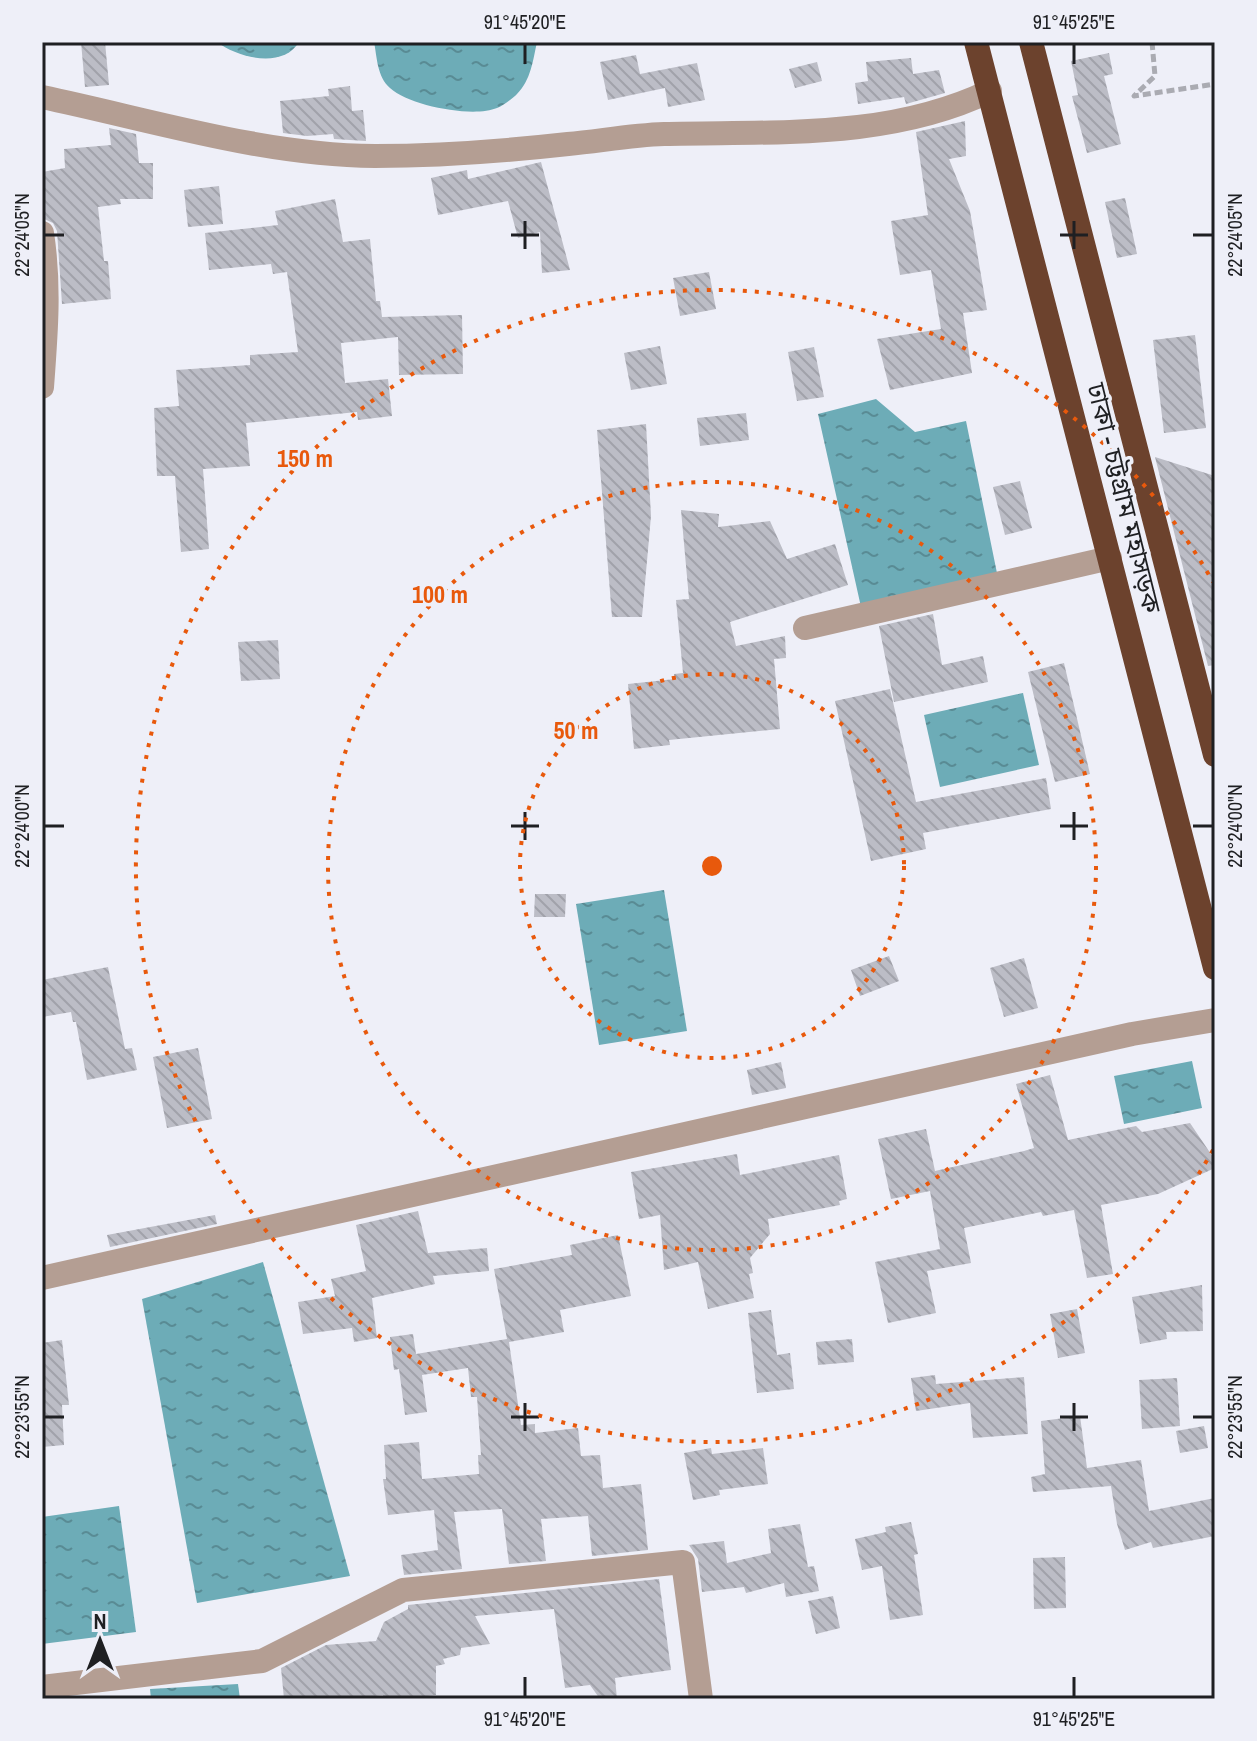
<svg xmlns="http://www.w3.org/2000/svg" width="1257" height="1741" font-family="'Archivo Narrow','Noto Sans Bengali',sans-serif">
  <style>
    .water { fill: url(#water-ripples) }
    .building { fill: url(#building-back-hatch) }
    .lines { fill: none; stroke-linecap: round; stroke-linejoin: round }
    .path { stroke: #aaabb2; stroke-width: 5; stroke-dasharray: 8 4; stroke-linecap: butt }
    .minor { stroke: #b49e93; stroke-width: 24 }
    .highway { stroke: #6c422d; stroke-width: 24 }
    .ticks { fill: none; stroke: #1e1f22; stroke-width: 3 }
    .ring { fill: none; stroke: #e8590c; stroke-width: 4; stroke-dasharray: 4 8 }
    .labels { text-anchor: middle; stroke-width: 7; stroke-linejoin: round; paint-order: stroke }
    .street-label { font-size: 26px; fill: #1e1f22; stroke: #eeeff8 }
    .centre { fill: #e8590c; stroke: #eeeff8; stroke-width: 4 }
    .ring-label { font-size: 24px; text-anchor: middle; font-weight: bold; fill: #e8590c; stroke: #eeeff8; stroke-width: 7; stroke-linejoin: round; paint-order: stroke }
    .neatline { fill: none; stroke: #1e1f22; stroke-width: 3 }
    .ticks-label { font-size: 20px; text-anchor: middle; fill: #1e1f22 }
  </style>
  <defs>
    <pattern id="water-ripples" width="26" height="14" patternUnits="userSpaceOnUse" patternTransform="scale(2)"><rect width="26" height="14" fill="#6dacb7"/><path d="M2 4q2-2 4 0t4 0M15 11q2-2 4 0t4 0" fill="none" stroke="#598b94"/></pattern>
    <pattern id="building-back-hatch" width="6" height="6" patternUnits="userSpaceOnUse" patternTransform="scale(2)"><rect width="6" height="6" fill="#bcbdc6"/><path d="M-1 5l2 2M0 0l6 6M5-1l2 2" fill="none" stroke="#a1a2aa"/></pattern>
  </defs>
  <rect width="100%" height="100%" fill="#eeeff8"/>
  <!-- water -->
  <g class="water">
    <path d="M217 42H299C283 69 238 58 217 42Z"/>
    <path d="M374 42H537C533 60 531 80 517 94 513 98 503 106 497 108 473 118 410 106 390 88 377 77 377 57 374 42Z"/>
    <polygon points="876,399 915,432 966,421 998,578 861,607 818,414"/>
    <polygon points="1023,693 1039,765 940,787 924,715"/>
    <polygon points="664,890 687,1031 599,1045 576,904"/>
    <polygon points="1192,1061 1202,1108 1124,1124 1114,1076"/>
    <polygon points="263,1262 350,1576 197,1603 142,1299"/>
    <polygon points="119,1506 136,1632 42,1644 42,1517"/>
    <polygon points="238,1684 240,1699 151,1699 150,1689"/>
  </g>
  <!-- building -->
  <g class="building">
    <polygon points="81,42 105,42 109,85 85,87"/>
    <polygon points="1109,53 1113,74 1104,76 1121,144 1087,153 1072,96 1078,95 1071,61"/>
    <polygon points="636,55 640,74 697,63 705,100 668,107 665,88 608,100 600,62"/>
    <polygon points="911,58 913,74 939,70 945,93 906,104 904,97 858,104 855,83 868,81 866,62"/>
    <polygon points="817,62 822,81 795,88 789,69"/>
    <polygon points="350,86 352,111 363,110 366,141 334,139 333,134 307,136 283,133 280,101 329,96 328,89"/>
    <polygon points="965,121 966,156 949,159 970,211 987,310 963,313 972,373 890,390 877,339 941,329 931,270 900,275 891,221 928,215 916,132"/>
    <polygon points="109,128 136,134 139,163 153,163 153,199 120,199 121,204 98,207 104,261 108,261 111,299 62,304 57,231 53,223 42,218 42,172 65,168 64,149 111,145"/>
    <polygon points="541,162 570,270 542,273 540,232 518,238 508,201 438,215 431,178 467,170 468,179"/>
    <polygon points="219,186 223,224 188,227 184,190"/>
    <polygon points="1125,198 1137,254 1117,258 1105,202"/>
    <polygon points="335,199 343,242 370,239 376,301 380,301 382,317 462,315 463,374 399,375 398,337 341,343 345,383 388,379 392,416 358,420 357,412 246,423 250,466 203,469 209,549 181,552 175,476 157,476 154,408 179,406 176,370 250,365 250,355 298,352 287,272 273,274 271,264 209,270 205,233 278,225 275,211"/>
    <polygon points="709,272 716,309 680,316 673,278"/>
    <polygon points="1195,335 1206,428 1164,433 1153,340"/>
    <polygon points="660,346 667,384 631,390 624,353"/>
    <polygon points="814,347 824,397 797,401 788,352"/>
    <polygon points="746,413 749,440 700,446 697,418"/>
    <polygon points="646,424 651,516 642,617 612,617 597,430"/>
    <polygon points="1155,457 1215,476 1215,665 1208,666"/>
    <polygon points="1020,481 1032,528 1005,535 993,487"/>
    <polygon points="681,510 719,514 718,527 770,521 787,559 835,544 848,585 730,622 736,646 785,636 786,658 774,659 780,729 669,740 670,745 634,749 628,684 675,679 674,674 683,673 676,600 689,599"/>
    <polygon points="933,614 942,665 983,656 988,682 894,702 879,626"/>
    <polygon points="278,640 280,679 241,681 238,642"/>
    <polygon points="1064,663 1090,774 1055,782 1028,672"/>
    <polygon points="890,689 916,802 1046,778 1051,809 923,833 926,849 871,861 835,701"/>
    <polygon points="535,894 566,894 565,917 534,917"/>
    <polygon points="889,956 899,981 860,996 851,970"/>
    <polygon points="1024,958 1038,1008 1004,1017 990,968"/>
    <polygon points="108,967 125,1049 132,1048 137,1070 87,1080 76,1022 73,1022 71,1012 42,1017 42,980"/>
    <polygon points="198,1048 212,1119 167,1128 153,1057"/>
    <polygon points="781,1062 786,1088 752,1095 747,1070"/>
    <polygon points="1050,1075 1068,1140 1136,1126 1142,1132 1190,1123 1215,1160 1215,1168 1158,1194 1101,1205 1113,1274 1087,1278 1074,1210 1043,1216 1041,1212 964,1228 971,1263 927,1271 936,1313 888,1323 875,1262 940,1249 930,1191 891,1199 878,1139 926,1129 935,1171 1024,1151 1034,1148 1016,1084"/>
    <polygon points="737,1154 740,1175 839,1155 847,1199 839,1201 840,1205 768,1219 770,1234 750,1258 753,1273 749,1274 754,1298 708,1309 698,1262 664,1270 660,1215 639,1219 631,1172"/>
    <polygon points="418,1211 428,1253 487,1248 489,1271 433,1276 435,1284 372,1298 377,1338 354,1342 352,1328 303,1334 298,1302 335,1296 331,1279 366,1271 356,1225"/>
    <polygon points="215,1215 217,1224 110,1247 107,1235"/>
    <polygon points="618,1235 631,1296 560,1310 564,1332 509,1342 521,1425 535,1424 535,1433 578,1428 581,1456 600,1455 603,1488 641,1484 648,1550 592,1556 588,1516 541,1519 546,1561 509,1564 502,1509 454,1512 462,1569 404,1575 401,1555 438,1550 434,1510 388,1515 383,1479 386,1479 384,1445 419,1442 422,1479 479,1474 478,1455 481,1455 477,1397 471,1397 468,1368 422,1375 427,1412 405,1415 399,1369 394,1370 390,1337 413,1334 416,1354 507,1339 494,1269 572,1255 570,1245"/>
    <polygon points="1202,1285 1203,1331 1166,1332 1167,1339 1140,1344 1132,1297"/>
    <polygon points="1077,1309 1085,1353 1058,1358 1050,1314"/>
    <polygon points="771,1310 777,1355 790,1353 794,1389 757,1393 748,1313"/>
    <polygon points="852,1339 854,1362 818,1365 816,1342"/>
    <polygon points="62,1340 69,1405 62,1405 64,1445 42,1447 42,1343"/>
    <polygon points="935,1375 936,1384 1024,1377 1028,1434 973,1438 970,1403 916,1411 911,1378"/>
    <polygon points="1177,1378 1180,1426 1142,1429 1139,1380"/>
    <polygon points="1080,1416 1087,1468 1141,1460 1149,1511 1215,1498 1215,1536 1153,1548 1151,1542 1125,1550 1117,1524 1111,1486 1033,1492 1031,1477 1045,1474 1041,1421"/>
    <polygon points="1204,1426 1208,1448 1180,1453 1176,1431"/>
    <polygon points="711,1448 712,1454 763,1448 768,1484 719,1490 720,1495 693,1500 684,1453"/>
    <polygon points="911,1522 918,1554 914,1555 923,1615 890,1620 882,1566 862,1570 855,1539 886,1532 885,1527"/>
    <polygon points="800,1524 808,1567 814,1566 819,1591 786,1597 784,1583 746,1593 744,1587 702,1592 698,1559 689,1545 724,1541 727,1563 771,1553 768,1529"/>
    <polygon points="1065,1557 1066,1608 1034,1609 1033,1558"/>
    <polygon points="659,1579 671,1670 615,1678 617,1699 600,1699 590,1685 565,1688 554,1609 475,1616 490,1644 461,1648 460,1655 443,1659 445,1664 436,1666 436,1695 401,1699 383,1699 383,1695 345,1699 323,1699 323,1696 284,1699 281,1668 326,1645 376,1641 384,1622 408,1609 408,1605"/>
    <polygon points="833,1596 840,1628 816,1634 808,1601"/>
  </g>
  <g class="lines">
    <!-- path -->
    <polyline class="path" points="1152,42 1155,76 1134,96 1215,84"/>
    <!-- minor -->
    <g class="minor">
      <path d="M42 97C152 120 262 155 375 156 438 156 505 151 568 144 600 141 632 135 664 134 774 131 888 140 990 91"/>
      <path d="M42 233C50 285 46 334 42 387"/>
      <polyline points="805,628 1110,558"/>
      <polyline points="42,1278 1132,1034 1215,1020"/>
      <polyline points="42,1687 262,1661 403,1590 683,1562 701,1699"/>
    </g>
    <!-- highway -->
    <g class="highway">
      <polyline points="976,42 1215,968"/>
      <polyline points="1031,42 1215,755"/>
    </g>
  </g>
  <!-- ticks -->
  <path class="ticks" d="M525 44V64M1074 44V64M525 221V249M1074 221V249M44 235H64M511 235H539M1060 235H1088M1193 235H1213M525 812V840M1074 812V840M44 826H64M511 826H539M1060 826H1088M1193 826H1213M525 1403V1431M1074 1403V1431M44 1417H64M511 1417H539M1060 1417H1088M1193 1417H1213M525 1677V1697M1074 1677V1697"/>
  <!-- distance rings -->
  <g class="ring">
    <circle cx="712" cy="866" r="192"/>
    <circle cx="712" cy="866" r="384"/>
    <path d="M1213 1150A576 576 0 1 1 1213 582"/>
  </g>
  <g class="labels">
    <!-- street labels -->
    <g class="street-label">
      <text transform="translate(1124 498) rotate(76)" y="9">ঢাকা - চট্টগ্রাম মহাসড়ক</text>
    </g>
  </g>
  <circle cx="712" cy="866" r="12" class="centre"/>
  <g class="ring-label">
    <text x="305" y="467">150 m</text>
    <text x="440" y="603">100 m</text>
    <text x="576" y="739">50 m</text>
  </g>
  <!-- border -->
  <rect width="1257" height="1741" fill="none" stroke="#eeeff8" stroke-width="88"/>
  <!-- north arrow -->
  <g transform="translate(100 1641)" stroke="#eeeff8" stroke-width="6" paint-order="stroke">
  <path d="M0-6L14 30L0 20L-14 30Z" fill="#1e1f22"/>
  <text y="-12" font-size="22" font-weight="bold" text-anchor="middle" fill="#1e1f22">N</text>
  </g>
  <rect x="44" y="44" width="1169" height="1653" class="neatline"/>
  <g class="ticks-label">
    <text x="525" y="29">91°45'20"E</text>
    <text x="1074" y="29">91°45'25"E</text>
    <text transform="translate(22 235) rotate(-90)" y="7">22°24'05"N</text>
    <text transform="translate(1235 235) rotate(-90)" y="7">22°24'05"N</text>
    <text transform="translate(22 826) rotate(-90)" y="7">22°24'00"N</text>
    <text transform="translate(1235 826) rotate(-90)" y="7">22°24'00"N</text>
    <text transform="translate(22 1417) rotate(-90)" y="7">22°23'55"N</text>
    <text transform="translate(1235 1417) rotate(-90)" y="7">22°23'55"N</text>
    <text x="525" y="1726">91°45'20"E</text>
    <text x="1074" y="1726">91°45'25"E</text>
  </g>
</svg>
